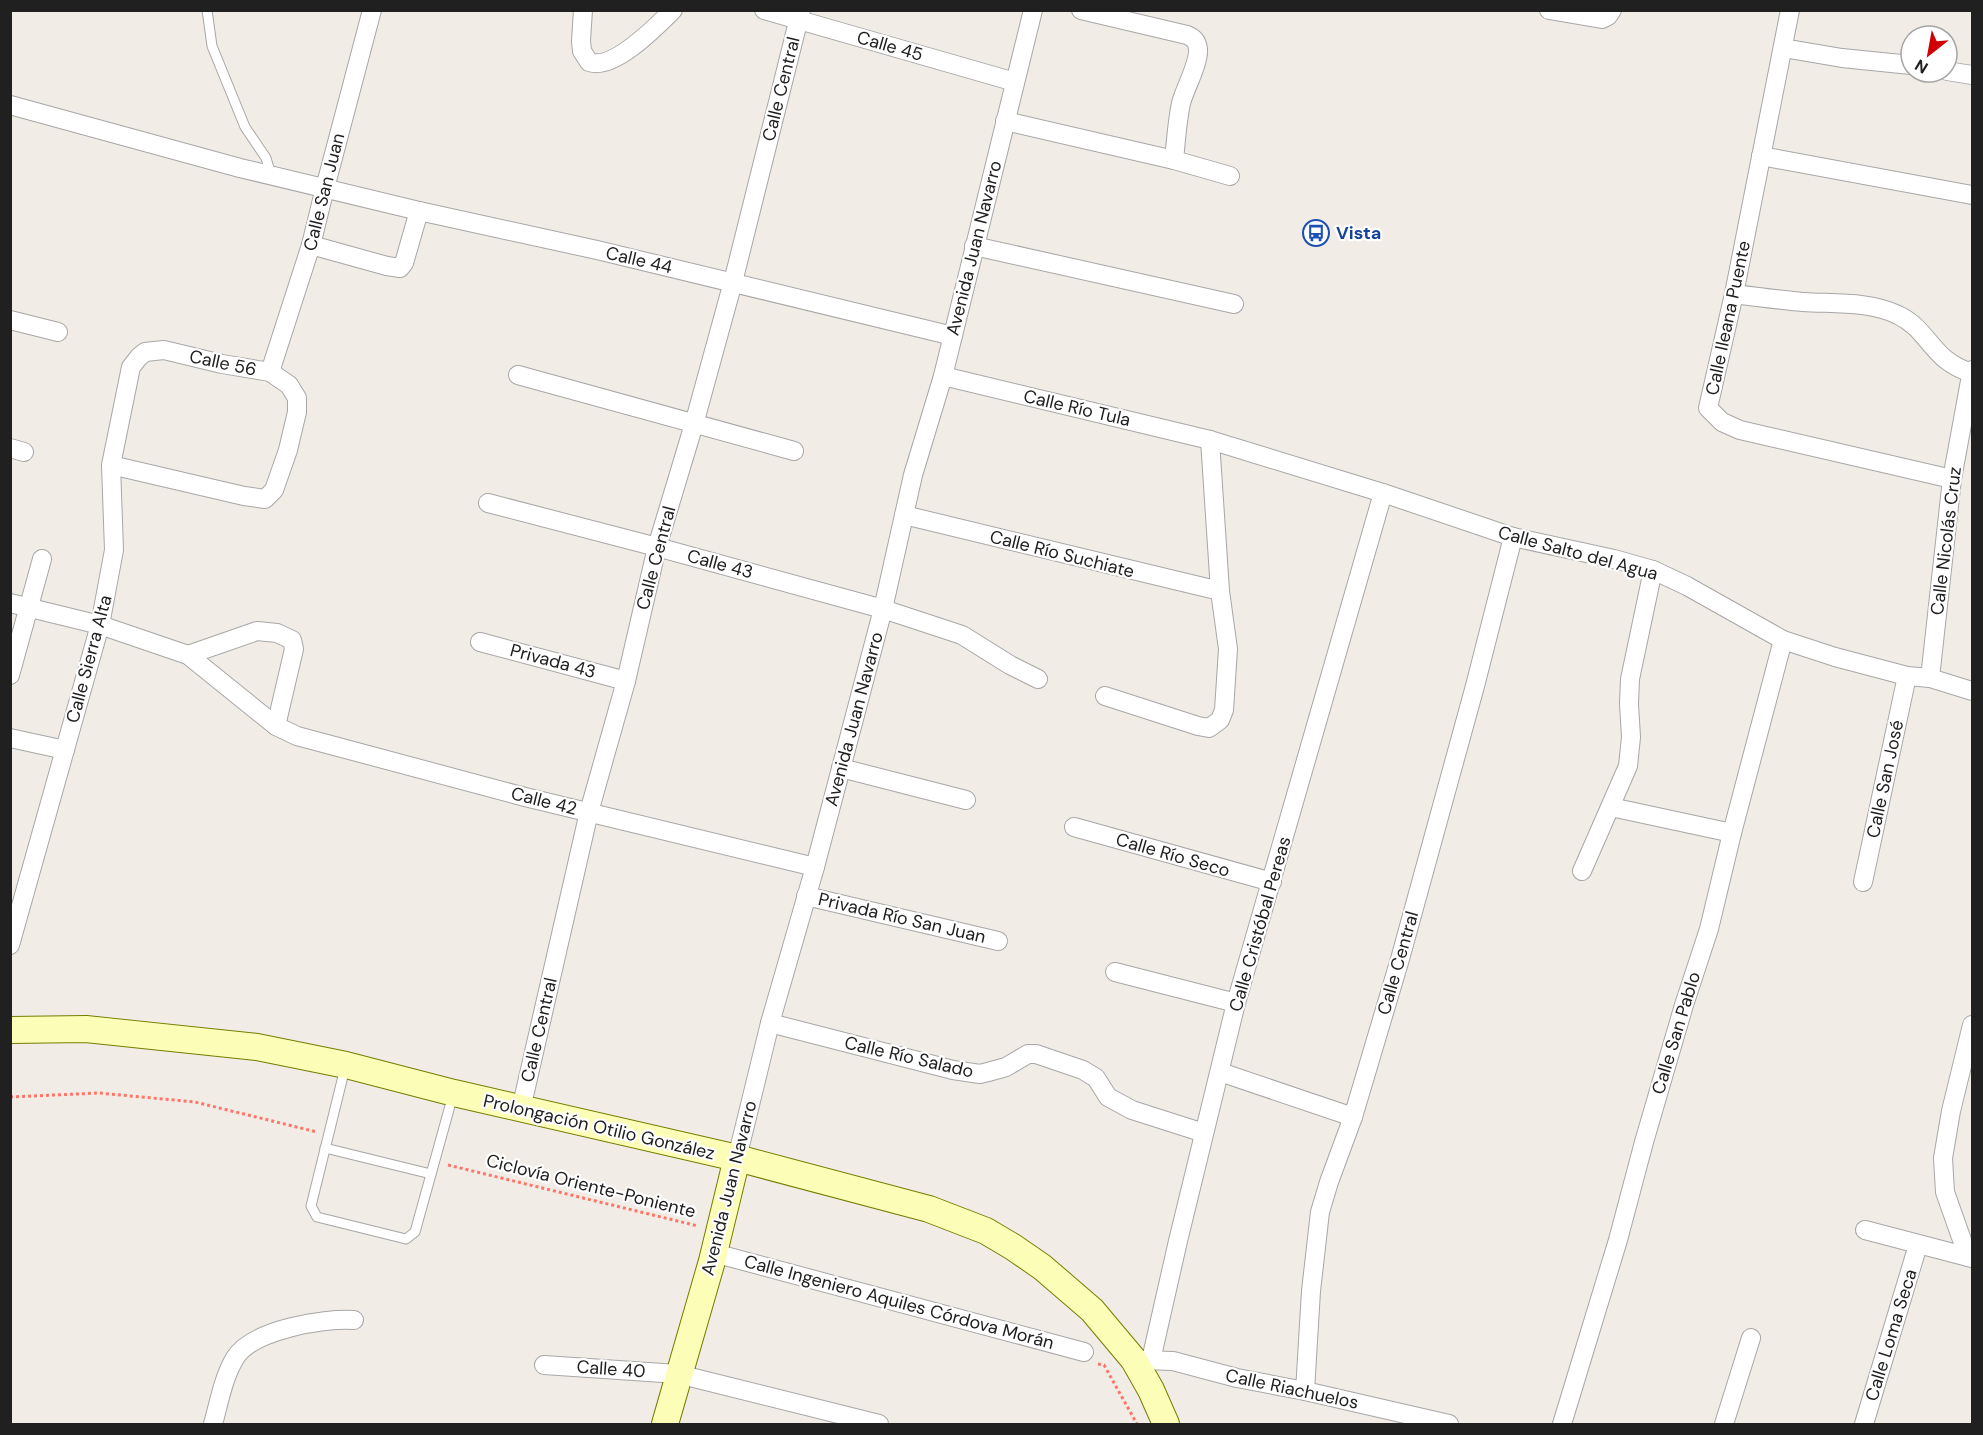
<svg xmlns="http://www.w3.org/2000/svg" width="1983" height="1435" font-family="'DM Sans',sans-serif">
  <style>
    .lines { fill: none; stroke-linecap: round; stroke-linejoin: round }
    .lane-casing { stroke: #a7a7a7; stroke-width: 11 }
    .street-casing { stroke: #a7a7a7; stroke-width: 20 }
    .secondary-casing { stroke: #737e00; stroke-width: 28 }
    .path { stroke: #ff7569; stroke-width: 3; stroke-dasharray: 3 3; stroke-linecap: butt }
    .lane { stroke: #fff; stroke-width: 9 }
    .street { stroke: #fff; stroke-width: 18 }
    .secondary { stroke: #fcfeb7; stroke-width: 26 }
    .labels { text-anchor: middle; stroke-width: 4.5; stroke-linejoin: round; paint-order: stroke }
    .street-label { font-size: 18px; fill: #202020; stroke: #fff }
    .transit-label { font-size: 18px; font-weight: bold; fill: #164399; stroke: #fff; text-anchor: start }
  </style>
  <rect width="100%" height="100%" fill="#f1ede6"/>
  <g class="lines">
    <defs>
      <g id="lane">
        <polyline points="207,10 212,46 245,127 266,158 271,175"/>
        <polyline points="345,1068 311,1206 317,1217 406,1239 415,1232 453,1095"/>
        <polyline points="325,1148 431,1174"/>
      </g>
      <g id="street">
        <path d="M583 10 581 41 582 51 589 62C613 71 656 27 673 10"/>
        <polyline points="764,10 1015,82"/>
        <path d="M1081 10 1187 35C1194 38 1197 41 1198 49 1199 64 1185 88 1181 103 1177 122 1176 141 1174 160"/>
        <polyline points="1549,10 1602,19 1608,16 1612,10"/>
        <polyline points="1790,10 1734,294 1708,408 1722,422 1740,430 1952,479"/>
        <polyline points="1783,48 1842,58 1911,65"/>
        <polyline points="1947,71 1972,75"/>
        <polyline points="10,105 240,168 419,211 597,250 953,336"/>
        <polyline points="1005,121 1174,160 1230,176"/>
        <polyline points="1761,156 1972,195"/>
        <polyline points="311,245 387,266 400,268 404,263 419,211"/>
        <polyline points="974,246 1234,304"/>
        <path d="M1734 294C1757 297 1780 300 1803 302 1833 304 1870 301 1898 315 1930 330 1931 361 1972 373"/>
        <polyline points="10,320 58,332"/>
        <polyline points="270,372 311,245 325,188 372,10"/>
        <polyline points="518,375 794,451"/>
        <polyline points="943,376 1210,440 1383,493 1513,537 1614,559 1653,570 1687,586 1783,640 1835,657 1907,676 1930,678 1972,691"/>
        <polyline points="10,448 24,452"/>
        <polyline points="488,503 657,547 883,609 962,635 1010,665 1038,679"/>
        <polyline points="904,515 1220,591"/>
        <polyline points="10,603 100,625 188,655 276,726 297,736 525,797 815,867"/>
        <polyline points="480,642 626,681"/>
        <polyline points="188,655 257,631 277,633 292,640 294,649 276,726"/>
        <polyline points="10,675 42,559"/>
        <polyline points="1930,678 1952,479 1972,370"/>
        <polyline points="1105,696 1198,726 1209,728 1220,720 1224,710 1228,649 1220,591 1210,440"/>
        <polyline points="10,738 65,750"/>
        <polyline points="841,768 966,800"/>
        <polyline points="1611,807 1732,833"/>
        <polyline points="1074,827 1272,882"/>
        <polyline points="1582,871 1628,766 1631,737 1629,704 1630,679 1653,570"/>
        <polyline points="1863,882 1907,676"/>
        <polyline points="806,896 998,941"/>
        <polyline points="10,945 100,625 114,550 111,465 131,367 139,357 145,352 164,350 222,364 270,372 289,385 297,398 297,412 288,450 274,490 265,499 244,496 111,465"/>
        <polyline points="1115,972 1236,1003"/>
        <polyline points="770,1023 953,1070 980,1074 988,1072 1006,1067 1028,1054 1036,1054 1083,1070 1096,1078 1108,1097 1132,1110 1204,1133"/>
        <polyline points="1220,1072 1353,1117"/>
        <polyline points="521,1109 589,812 626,681 657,547 694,424 733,282 801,10"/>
        <polyline points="737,1158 770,1023 815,867 883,609 913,475 943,376 1033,10"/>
        <polyline points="1865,1230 1972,1258"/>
        <polyline points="714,1253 1084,1352"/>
        <polyline points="1968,1257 1945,1192 1943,1158 1951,1111 1972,1025"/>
        <polyline points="1140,1360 1173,1361 1237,1378 1305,1391 1449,1424"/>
        <polyline points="1151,1360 1178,1241 1236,1003 1383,493"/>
        <polyline points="544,1365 678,1374 879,1424"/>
        <polyline points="1305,1391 1311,1291 1320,1212 1329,1182 1353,1117 1400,959 1475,686 1513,537"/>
        <path d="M213 1424C219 1403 223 1378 235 1358 252 1330 323 1318 354 1320"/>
        <polyline points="1562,1424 1618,1240 1644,1142 1684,1005 1709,929 1732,833 1783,640"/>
        <polyline points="1724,1424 1751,1338"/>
        <polyline points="1864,1424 1918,1245"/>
      </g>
      <g id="secondary">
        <polyline points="10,1030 86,1029 257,1047 346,1065 454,1093 737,1158 929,1209 986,1231 1013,1247 1042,1267 1092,1310 1134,1360 1151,1390 1166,1424"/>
        <polyline points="665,1424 712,1261 737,1158"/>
      </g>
    </defs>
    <!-- lane casing -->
    <use href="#lane" class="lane-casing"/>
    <!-- street casing -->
    <use href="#street" class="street-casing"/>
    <!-- secondary casing -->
    <use href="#secondary" class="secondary-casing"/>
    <!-- path -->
    <g class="path">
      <polyline points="10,1097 99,1093 195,1102 317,1132"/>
      <polyline points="448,1165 698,1226"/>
      <polyline points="1098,1364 1104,1365 1137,1424"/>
    </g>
    <!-- lane -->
    <use href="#lane" class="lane"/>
    <!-- street -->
    <use href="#street" class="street"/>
    <!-- secondary -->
    <use href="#secondary" class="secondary"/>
  </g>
  <!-- icons -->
  <defs>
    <symbol id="bus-ring" viewBox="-11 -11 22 22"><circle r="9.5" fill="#fff" stroke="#1a4fb4" stroke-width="1.5"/><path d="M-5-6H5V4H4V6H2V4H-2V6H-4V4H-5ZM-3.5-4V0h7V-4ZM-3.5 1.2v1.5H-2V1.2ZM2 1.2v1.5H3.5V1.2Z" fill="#1a4fb4"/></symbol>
  </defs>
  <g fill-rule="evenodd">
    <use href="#bus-ring" x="1301" y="218" width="30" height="30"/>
  </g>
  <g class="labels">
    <!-- street labels -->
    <g class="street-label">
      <text transform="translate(890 46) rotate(16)" y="6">Calle 45</text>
      <text transform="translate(781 89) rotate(-76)" y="6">Calle Central</text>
      <text transform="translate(324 192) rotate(-76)" y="6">Calle San Juan</text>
      <text transform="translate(974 248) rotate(-76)" y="6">Avenida Juan Navarro</text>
      <text transform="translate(639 260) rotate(13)" y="6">Calle 44</text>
      <text transform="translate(1728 318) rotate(-78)" y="6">Calle Ileana Puente</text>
      <text transform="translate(223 363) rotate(12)" y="6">Calle 56</text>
      <text transform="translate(1077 408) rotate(13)" y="6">Calle Río Tula</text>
      <text transform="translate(1946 541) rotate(-83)" y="6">Calle Nicolás Cruz</text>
      <text transform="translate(1578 553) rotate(15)" y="6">Calle Salto del Agua</text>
      <text transform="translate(1062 554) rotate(14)" y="6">Calle Río Suchiate</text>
      <text transform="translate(656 558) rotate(-75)" y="6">Calle Central</text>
      <text transform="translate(720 564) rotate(15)" y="6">Calle 43</text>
      <text transform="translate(89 659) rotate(-75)" y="6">Calle Sierra Alta</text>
      <text transform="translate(553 661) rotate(15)" y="6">Privada 43</text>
      <text transform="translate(854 719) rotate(-75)" y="6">Avenida Juan Navarro</text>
      <text transform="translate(1885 779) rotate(-78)" y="6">Calle San José</text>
      <text transform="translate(544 801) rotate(14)" y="6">Calle 42</text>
      <text transform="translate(1173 855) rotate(16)" y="6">Calle Río Seco</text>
      <text transform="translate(902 918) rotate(13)" y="6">Privada Río San Juan</text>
      <text transform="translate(1260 924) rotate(-74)" y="6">Calle Cristóbal Pereas</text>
      <text transform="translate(1398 963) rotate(-74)" y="6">Calle Central</text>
      <text transform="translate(539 1030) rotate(-77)" y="6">Calle Central</text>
      <text transform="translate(1676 1033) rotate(-73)" y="6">Calle San Pablo</text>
      <text transform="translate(909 1057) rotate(13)" y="6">Calle Río Salado</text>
      <text transform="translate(599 1127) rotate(13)" y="6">Prolongación Otilio González</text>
      <text transform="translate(591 1186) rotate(14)" y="6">Ciclovía Oriente-Poniente</text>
      <text transform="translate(729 1188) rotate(-76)" y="6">Avenida Juan Navarro</text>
      <text transform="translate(899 1302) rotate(15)" y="6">Calle Ingeniero Aquiles Córdova Morán</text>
      <text transform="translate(1891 1335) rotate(-73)" y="6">Calle Loma Seca</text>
      <text transform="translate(611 1369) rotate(4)" y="6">Calle 40</text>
      <text transform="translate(1292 1389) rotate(12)" y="6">Calle Riachuelos</text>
    </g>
    <!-- transit labels -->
    <g class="transit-label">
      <text x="1336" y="239">Vista</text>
    </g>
  </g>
  <!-- border -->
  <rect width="1983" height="1435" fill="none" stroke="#202020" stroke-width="24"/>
  <!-- north arrow -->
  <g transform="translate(1929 54) rotate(211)"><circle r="28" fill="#ffffff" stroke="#a6a6a6" stroke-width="1.5"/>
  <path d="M0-4.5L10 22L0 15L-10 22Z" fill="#d00005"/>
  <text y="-9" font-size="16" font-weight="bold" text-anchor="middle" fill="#202020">N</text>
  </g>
</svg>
